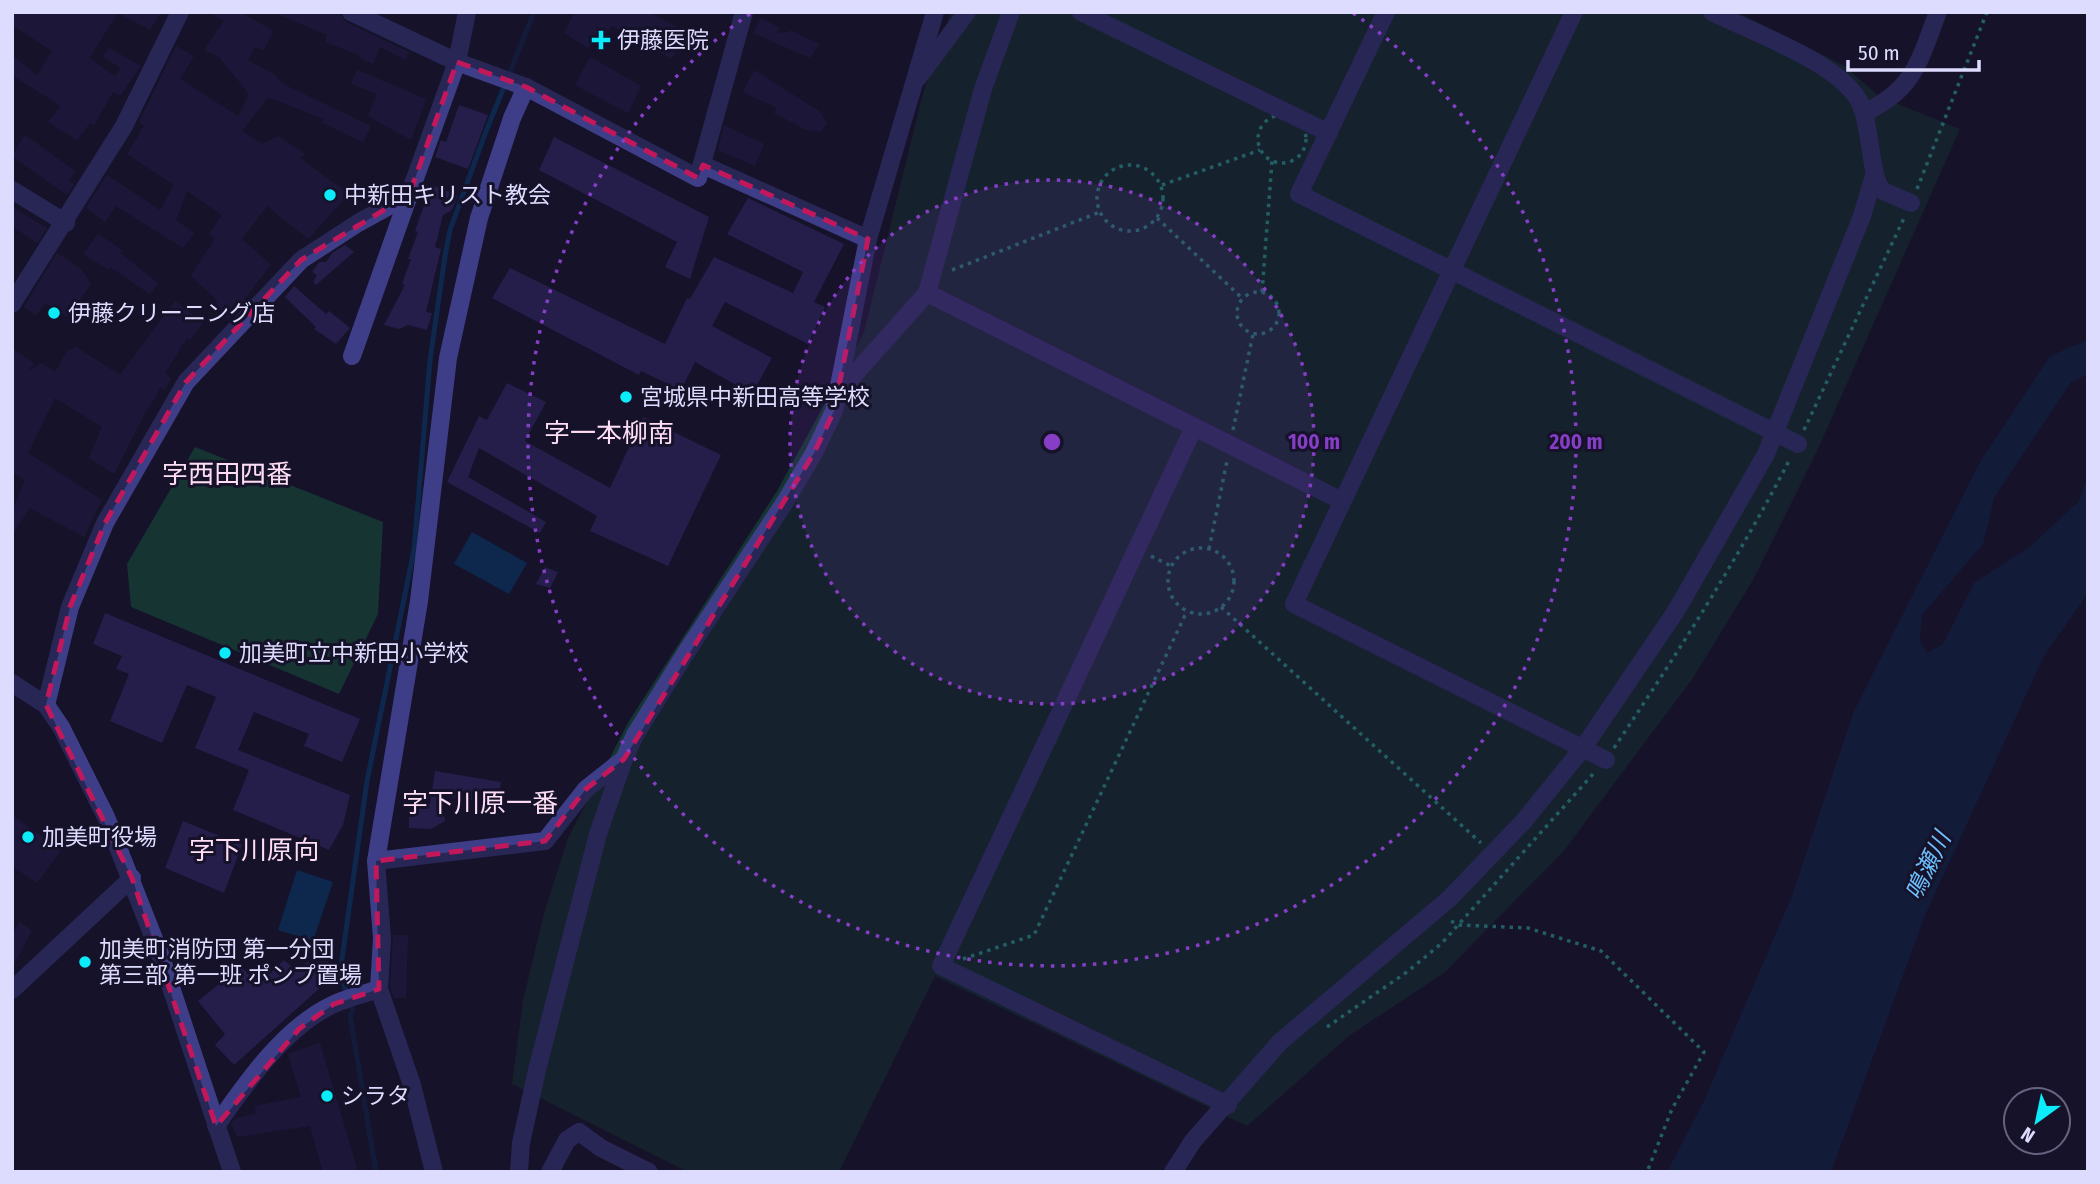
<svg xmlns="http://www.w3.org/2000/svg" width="2100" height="1184" font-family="'Fira Sans Condensed','Noto Sans JP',sans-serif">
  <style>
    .green { fill: #153432 }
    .water { fill: #0e284d }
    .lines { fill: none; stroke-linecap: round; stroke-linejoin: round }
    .stream { stroke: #0e284d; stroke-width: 5 }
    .building { fill: #251e4b }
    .path { stroke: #34baad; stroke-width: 3.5; stroke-dasharray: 3.5 5; stroke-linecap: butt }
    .minor { stroke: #3e3e88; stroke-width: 18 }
    .marked { fill: none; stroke: #c2185b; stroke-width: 5; stroke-dasharray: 14 9; stroke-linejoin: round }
    .ring { fill: none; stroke: #853ec5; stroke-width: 3.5; stroke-dasharray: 3.5 7 }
    .poi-dot { fill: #0cebf9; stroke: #15122a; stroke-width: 2.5 }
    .labels { text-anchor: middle; stroke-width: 6; stroke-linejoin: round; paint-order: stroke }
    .poi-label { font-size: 23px; fill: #dedcfe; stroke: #15122a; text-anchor: start }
    .water-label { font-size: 24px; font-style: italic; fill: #6cbffc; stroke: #15122a }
    .quarter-label { font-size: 26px; fill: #fedef4; stroke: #15122a }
    .centre { fill: #853ec5; stroke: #15122a; stroke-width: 3.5 }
    .ring-label { font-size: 21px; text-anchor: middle; font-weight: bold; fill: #853ec5; stroke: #15122a; stroke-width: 6; stroke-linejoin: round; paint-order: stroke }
  </style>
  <rect width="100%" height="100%" fill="#15122a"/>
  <!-- green -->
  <g class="green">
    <polygon points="951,12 1737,12 1843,65 1880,97 1960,129 1817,451 1753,580 1693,678 1563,852 1444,973 1350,1035 1247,1126 935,976 839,1172 688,1172 512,1084 523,1000 545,910 568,838 629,721 777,491 864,332 922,97"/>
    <polygon points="195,447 383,522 378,614 339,694 131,607 127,564"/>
  </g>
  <!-- water -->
  <g class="water">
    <polygon points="2088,340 2088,374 2071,382 1994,498 1983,544 1922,615 1920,641 1927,653 1943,644 1974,583 2031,546 2079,501 2088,475 2088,593 2044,656 1925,915 1831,1172 1667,1172 1703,1103 1792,896 1854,711 1980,462 2050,356"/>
    <polygon points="472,532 527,563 509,594 454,564"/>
    <polygon points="297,870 333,882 313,941 278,930"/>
  </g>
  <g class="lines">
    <!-- stream -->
    <polyline class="stream" points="376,1172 350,1015 353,1011 340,973 367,781 414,550 430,360 445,256 450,230 485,134 534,12"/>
  </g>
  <!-- building -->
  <g class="building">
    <polygon points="12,12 161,12 150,30 118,13 89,58 115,76 120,68 103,56 109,48 141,66 120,96 113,92 94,125 90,123 77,140 48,122 61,106 12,75 12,55 37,76 52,51 12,25"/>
    <polygon points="209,12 241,12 273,31 264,50 255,47 248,60 275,75 283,84 371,126 363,142 322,123 324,119 268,97 242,131 262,144 278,136 305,154 300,158 349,194 308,239 267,206 242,239 271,265 229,319 214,306 218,301 191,276 215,238 209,234 222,215 187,191 176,220 194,233 183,248 116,206 105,222 86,208 107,175 160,210 174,185 127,154 144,126 139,122 176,46 194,56 180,79 238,116 249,94 219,57 204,50 224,21"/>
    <polygon points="272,12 338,12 346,22 409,52 406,60 380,47 373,64 360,58 361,56 325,42 327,35"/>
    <polygon points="575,12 649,12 686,32 672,59 612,26 588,48 564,33"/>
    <polygon points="761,18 780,28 777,33 792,31 819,44 810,58 753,33"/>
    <polygon points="590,57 641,86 628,113 575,85"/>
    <polygon points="357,70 426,99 411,140 368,116 377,94 351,84"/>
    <polygon points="754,70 819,111 827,123 821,132 806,130 774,113 777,108 743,92"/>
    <polygon points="459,105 488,115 468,169 435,157 441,140 446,142"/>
    <polygon points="724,125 764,144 755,166 718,150"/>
    <polygon points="25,135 75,171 69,181 74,184 67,195 12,156"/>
    <polygon points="554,137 709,217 690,279 665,267 677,242 539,170"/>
    <polygon points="431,185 458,195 452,210 443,215 435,247 441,249 426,312 432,313 427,330 408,325 399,329 384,325 405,285 402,284 411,259 408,259 418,232 415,231"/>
    <polygon points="748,198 844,244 814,302 825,307 808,344 725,302 712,326 772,358 752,394 695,362 681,390 641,371 639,375 492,298 510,268 665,344 687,298 690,299 714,257 793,293 803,272 727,234"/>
    <polygon points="12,207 47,228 37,243 12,226"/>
    <polygon points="98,234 122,250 120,253 158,283 150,294 110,267 109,270 83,254"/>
    <polygon points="345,245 354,252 316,285 313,282 317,275 312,272 319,262 326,262 332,253"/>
    <polygon points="57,253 81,269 91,284 67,317 45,303 36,315 24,307"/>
    <polygon points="294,286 326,314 329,311 350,328 336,344 314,329 316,327 285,297"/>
    <polygon points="175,301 203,322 190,340 187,338 165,373 171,379 164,390 161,387 144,415 114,474 89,458 102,427 55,398 28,453 102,500 84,537 30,508 12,535 12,512 25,480 12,472 12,348 34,363 28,371 42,363 55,372 67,351 76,347 120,375"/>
    <polygon points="507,383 546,402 525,441 610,488 643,417 721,455 668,566 590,531 597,516 479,448 468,477 546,522 540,533 447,482 479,416 487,420"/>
    <polygon points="545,567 558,572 550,588 536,584"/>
    <polygon points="105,613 360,719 342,762 304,746 309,734 254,712 238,750 350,795 343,825 329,850 233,810 249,770 195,748 216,697 187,685 162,743 110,721 129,674 116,669 122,656 93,644"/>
    <polygon points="435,771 501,782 497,806 441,795 445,821 431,829 409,828 409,805 430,804"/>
    <polygon points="12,815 61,850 37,883 12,866"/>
    <polygon points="183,821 242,845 224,893 165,868"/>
    <polygon points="20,922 32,931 12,967 12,934"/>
    <polygon points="393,935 408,935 406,998 394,998 390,987"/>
    <polygon points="284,960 298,972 307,962 327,961 335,969 330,979 234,1065 215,1045 225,1034 198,1001 241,966 258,986"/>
    <polygon points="320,1043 358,1172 323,1172 310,1126 237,1137 231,1124 236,1118 256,1114 255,1106 301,1097 288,1054"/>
  </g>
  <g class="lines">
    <!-- path -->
    <g class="path">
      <circle cx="1282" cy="139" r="24"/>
      <circle cx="1130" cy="198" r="33"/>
      <polyline points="1162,185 1260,150"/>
      <polyline points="1917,189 1987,12"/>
      <polyline points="1157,218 1242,298"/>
      <polyline points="952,270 1100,212"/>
      <circle cx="1258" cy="313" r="21"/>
      <polyline points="1262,292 1272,161"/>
      <polyline points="1233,430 1253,334"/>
      <polyline points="1804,430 1904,218"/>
      <circle cx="1201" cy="581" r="33"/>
      <polyline points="1209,549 1227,461"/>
      <polyline points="1151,556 1171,566"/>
      <polyline points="1221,607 1481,843"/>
      <path d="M1614 748C1677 654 1738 559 1790 459"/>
      <polyline points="1451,921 1459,925 1528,928 1601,951 1704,1052 1672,1109 1647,1172"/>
      <polyline points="963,959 1034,935 1187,611"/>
      <polyline points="1327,1027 1407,972 1442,943 1594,773"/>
    </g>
    <!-- minor -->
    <g class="minor">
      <polyline points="351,12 457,62 526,87 698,178 744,12"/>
      <polyline points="1081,12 1329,133"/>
      <polyline points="1386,12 1299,194 1798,444"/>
      <polyline points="1574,12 1294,604 1606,760"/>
      <path d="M1712 12C1751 32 1844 64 1861 105 1871 130 1869 159 1878 184L1883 191 1911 203"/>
      <polyline points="918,78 967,12"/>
      <path d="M1864 113C1915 89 1919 61 1938 12"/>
      <polyline points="703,165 868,239"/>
      <polyline points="12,190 66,223"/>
      <polyline points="927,293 1342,501"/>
      <polyline points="12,304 124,126 180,12"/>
      <polyline points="352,356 409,195"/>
      <polyline points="836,395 927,293 983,89 1011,12"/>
      <polyline points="1194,427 941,966 1228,1105"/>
      <polyline points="12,683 46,705 61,727 106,817 160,954 232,1172"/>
      <polyline points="46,705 70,607 105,523 186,382 301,260 358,223 409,195 457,62 467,12"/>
      <polyline points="376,861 545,841 586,789 624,759"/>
      <polyline points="12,990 132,878"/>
      <path d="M216 1126C246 1083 284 1028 332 1005 347 998 364 994 379 989"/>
      <polyline points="434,1172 412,1085 379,989 382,938 376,861 419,601 448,358 479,218 512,118 526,87"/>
      <polyline points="519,1172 521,1143 537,1070 598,834 624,759 635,735 687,651 785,502 814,453 834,411 868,239 935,12"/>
      <polyline points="550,1172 567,1140 579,1132 601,1148 649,1172"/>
      <polyline points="1173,1172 1193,1141 1280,1042 1450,898 1523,822 1583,748 1676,611 1766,454 1862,216 1874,175"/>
    </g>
  </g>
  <!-- marked area -->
  <path d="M0 0H2100V1184H0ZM457 62 526 87 698 178 703 165 868 239 834 411 814 453 624 759 586 789 545 841 376 861 379 989 334 1004 299 1029 216 1126 132 878 46 705 70 607 105 523 186 382 301 260 409 195Z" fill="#15122a" fill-opacity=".55" fill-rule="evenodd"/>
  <path class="marked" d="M457 62 526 87 698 178 703 165 868 239 834 411 814 453 624 759 586 789 545 841 376 861 379 989 334 1004 299 1029 216 1126 132 878 46 705 70 607 105 523 186 382 301 260 409 195Z"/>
  <!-- distance rings -->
  <circle cx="1052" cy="442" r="262" fill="#853ec5" fill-opacity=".12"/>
  <g class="ring">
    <circle cx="1052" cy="442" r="262"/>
    <path d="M1353 13A524 524 0 1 1 751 13"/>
  </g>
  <!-- markers -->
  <g class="poi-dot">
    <path d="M597.5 29.5h7v7h7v7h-7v7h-7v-7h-7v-7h7z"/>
    <circle cx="330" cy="195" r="7"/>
    <circle cx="54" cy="313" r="7"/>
    <circle cx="626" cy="397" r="7"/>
    <circle cx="225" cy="653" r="7"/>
    <circle cx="28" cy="837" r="7"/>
    <circle cx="85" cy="962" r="7"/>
    <circle cx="327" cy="1096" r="7"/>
  </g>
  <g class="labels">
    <!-- poi labels -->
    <g class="poi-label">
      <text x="617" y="48">伊藤医院</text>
      <text x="344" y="203">中新田キリスト教会</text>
      <text x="68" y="321">伊藤クリーニング店</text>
      <text x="640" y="405">宮城県中新田高等学校</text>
      <text x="239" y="661">加美町立中新田小学校</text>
      <text x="42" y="845">加美町役場</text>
      <text x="99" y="957">加美町消防団 第一分団<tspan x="99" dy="26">第三部 第一班 ポンプ置場</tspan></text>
      <text x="341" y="1104">シラタ</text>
    </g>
    <!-- water labels -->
    <g class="water-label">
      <text transform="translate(1928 866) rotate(-64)" y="8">鳴瀬川</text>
    </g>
    <!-- quarter labels -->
    <g class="quarter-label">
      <text x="609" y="442">字一本柳南</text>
      <text x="227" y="483">字西田四番</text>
      <text x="480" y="812">字下川原一番</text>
      <text x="254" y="859">字下川原向</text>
    </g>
  </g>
  <circle cx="1052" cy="442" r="10" class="centre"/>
  <g class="ring-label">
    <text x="1314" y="449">100 m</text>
    <text x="1576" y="449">200 m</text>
  </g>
  <!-- border -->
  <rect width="2100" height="1184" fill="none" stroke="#dedcfe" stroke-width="28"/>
  <!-- north arrow -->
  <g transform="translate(2037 1121) rotate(213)"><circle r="33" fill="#15122a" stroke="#65637f" stroke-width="2"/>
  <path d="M0-5L12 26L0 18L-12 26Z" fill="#0cebf9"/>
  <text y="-10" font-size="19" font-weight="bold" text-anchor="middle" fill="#dedcfe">N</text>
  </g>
  <!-- scale -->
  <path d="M1848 60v10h131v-10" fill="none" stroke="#dedcfe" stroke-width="3.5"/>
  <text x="1858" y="60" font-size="21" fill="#dedcfe" stroke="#15122a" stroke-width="5" paint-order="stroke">50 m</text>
</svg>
